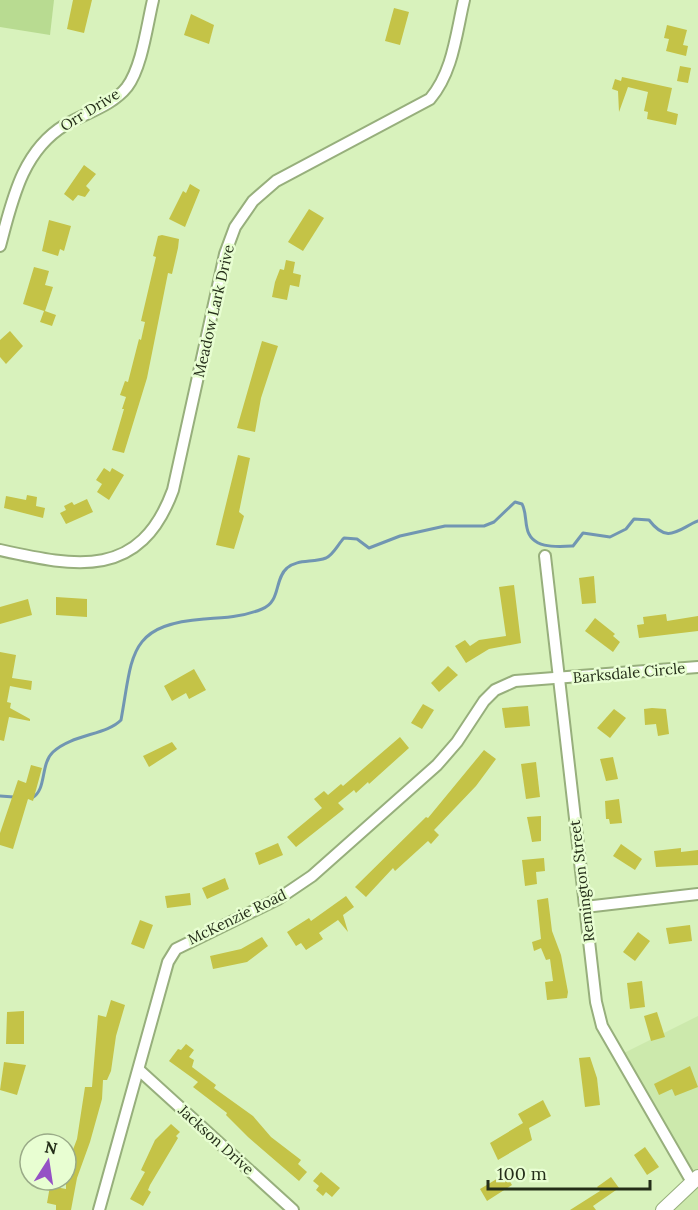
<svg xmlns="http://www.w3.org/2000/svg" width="698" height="1210" font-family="Lora,serif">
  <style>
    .built { fill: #cce9ac }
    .green { fill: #b8db91 }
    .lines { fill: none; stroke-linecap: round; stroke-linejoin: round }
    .stream { stroke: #7196b2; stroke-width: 3 }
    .building { fill: #c4c347 }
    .minor-casing { stroke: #97af7c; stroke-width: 14 }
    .tertiary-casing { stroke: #97af7c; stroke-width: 16 }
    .minor { stroke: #fff; stroke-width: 10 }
    .tertiary { stroke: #fff; stroke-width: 14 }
    .labels { text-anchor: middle; stroke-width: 5; stroke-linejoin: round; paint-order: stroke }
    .street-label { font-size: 15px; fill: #242e19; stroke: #e8fed2 }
  </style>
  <rect width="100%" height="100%" fill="#d8f2bc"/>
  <!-- built -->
  <polygon class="built" points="698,1016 698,1210 659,1210 691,1176 620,1055"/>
  <!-- green -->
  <polygon class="green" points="0,0 54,0 50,35 0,27"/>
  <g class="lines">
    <!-- stream -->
    <g class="stream">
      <polyline points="0,796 14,797"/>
      <path d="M32 798C47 790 40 764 53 752 72 734 107 735 121 720 133 655 127 625 204 619 223 618 243 617 262 609 281 602 274 579 287 568 297 559 313 563 326 558 334 554 338 544 344 538L357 539 369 548 400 536 445 526H484L494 522 515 502 522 504C526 511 525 520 527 528 531 549 556 547 573 546L583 533 610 537 626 529 634 519 649 520C668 545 678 529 698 521"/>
    </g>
  </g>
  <!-- building -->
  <g class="building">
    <polygon points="73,0 92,0 84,33 67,29"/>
    <polygon points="394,8 409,12 400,45 385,41"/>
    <polygon points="191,14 214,25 209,44 184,35"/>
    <polygon points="667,25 687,30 683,45 688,46 686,56 666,51 669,39 664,38"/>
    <polygon points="680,66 691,68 688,83 677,81"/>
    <polygon points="622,77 672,88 667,111 678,114 676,125 647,119 648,112 644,111 648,92 628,87 619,112 618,91 612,89 615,79 621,81"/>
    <polygon points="84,165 96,174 86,186 90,190 85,197 78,195 73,201 64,194"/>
    <polygon points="190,184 200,190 185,227 169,219 183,191 186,193"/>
    <polygon points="309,209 324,218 303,251 288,242"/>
    <polygon points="49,220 71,226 64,251 60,249 58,256 42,251"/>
    <polygon points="162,235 179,239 178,248 172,274 168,273 147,378 124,453 112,450 124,409 122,409 126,397 120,395 125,381 128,382 139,339 141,340 145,322 141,321 156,257 153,256 158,236"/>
    <polygon points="286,260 295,262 293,273 301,275 299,287 290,285 287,300 272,297 275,282 280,269 284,270"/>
    <polygon points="34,267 49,271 45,285 53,287 45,311 56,315 52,326 40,322 44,311 23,304"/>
    <polygon points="10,331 23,346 6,364 0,357 0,340"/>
    <polygon points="262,341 278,346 261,398 255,432 237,428"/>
    <polygon points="238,455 250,458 239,512 244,516 234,549 216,545"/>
    <polygon points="104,468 110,472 112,468 124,475 109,500 97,492 102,484 96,480"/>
    <polygon points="27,495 37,497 36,506 45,508 43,518 4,508 6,496 26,500"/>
    <polygon points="87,499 93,512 66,524 60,513 66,510 64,506 72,502 74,505"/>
    <polygon points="594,576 596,603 582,604 579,578"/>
    <polygon points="514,585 521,643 489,649 466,663 455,646 465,640 470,646 479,640 506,636 499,587"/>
    <polygon points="56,597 87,599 87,617 56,615"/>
    <polygon points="28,599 32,615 0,624 0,607"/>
    <polygon points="666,614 667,621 698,616 698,631 639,638 637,625 644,624 643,617"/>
    <polygon points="595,618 615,634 613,636 620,642 613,652 585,631"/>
    <polygon points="0,652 16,655 12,678 32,681 31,690 10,686 7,702 11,703 10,708 30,719 30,721 9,717 4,741 0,740"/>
    <polygon points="448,666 458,675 439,692 431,683"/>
    <polygon points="194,669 206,690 189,699 186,693 172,701 164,686"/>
    <polygon points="423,704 434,710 422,729 411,723"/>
    <polygon points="528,706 530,726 505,728 502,708"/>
    <polygon points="652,708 666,709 669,734 658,736 656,724 645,725 644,709"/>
    <polygon points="614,709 626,718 610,738 597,728"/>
    <polygon points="400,737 409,748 369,784 368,782 356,793 354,790 338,803 344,809 296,847 287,837 322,808 314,799 324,791 328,795 341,784 343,786"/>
    <polygon points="172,742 177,749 149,767 143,756"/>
    <polygon points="484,750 496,759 476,786 434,830 439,835 431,844 428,841 395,871 393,868 366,897 355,887 426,817 428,818"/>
    <polygon points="613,757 618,779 606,781 600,759"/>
    <polygon points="536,762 540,797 526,799 521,764"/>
    <polygon points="31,765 42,768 33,801 28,799 13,849 0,845 0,833 18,780 26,783"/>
    <polygon points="619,799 622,823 610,824 609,819 606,819 605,801"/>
    <polygon points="541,816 541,841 532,842 527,817"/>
    <polygon points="278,843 283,855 259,865 255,853"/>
    <polygon points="621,844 642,859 635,870 613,856"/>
    <polygon points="681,848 681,852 698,850 698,865 656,867 654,851"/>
    <polygon points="544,858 545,871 536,872 537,884 525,886 522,860"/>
    <polygon points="225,878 229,889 207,899 202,888"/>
    <polygon points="190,893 191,905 167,908 165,896"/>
    <polygon points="346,896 354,907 343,915 348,932 338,920 319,933 323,939 306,950 301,943 296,946 287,932 309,918 311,921"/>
    <polygon points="548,898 552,931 561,955 568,992 567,998 547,1000 545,982 553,981 550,959 546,960 541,948 534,951 532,942 541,939 537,900"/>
    <polygon points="140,920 153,925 144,949 131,944"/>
    <polygon points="690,925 692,941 669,944 666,928"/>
    <polygon points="638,932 650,941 635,961 623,952"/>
    <polygon points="262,937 268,946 247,962 213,969 210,956 241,949"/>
    <polygon points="642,981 645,1007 630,1009 627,983"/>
    <polygon points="111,1000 125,1005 116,1036 111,1071 107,1080 103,1080 102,1099 90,1142 77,1178 71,1210 56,1210 56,1205 47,1203 50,1186 66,1189 66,1168 77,1139 85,1087 92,1087 98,1015 106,1017"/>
    <polygon points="24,1011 24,1044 6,1044 7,1012"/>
    <polygon points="657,1012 665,1037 651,1041 644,1016"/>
    <polygon points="186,1044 194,1050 189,1057 194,1060 192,1067 216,1085 214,1088 253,1116 271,1137 301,1160 298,1164 307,1172 299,1181 248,1137 226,1115 227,1113 193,1087 198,1082 169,1061 178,1049 181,1050"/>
    <polygon points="590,1057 597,1078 600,1105 585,1107 579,1058"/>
    <polygon points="4,1062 26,1065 17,1095 0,1090"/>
    <polygon points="690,1066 698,1087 675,1096 672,1089 659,1095 654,1084"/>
    <polygon points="543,1100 551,1116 529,1128 532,1140 498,1160 490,1143 523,1123 518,1114"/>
    <polygon points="171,1124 180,1132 176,1136 178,1138 150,1185 148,1190 151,1192 143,1206 130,1199 145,1172 141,1170 155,1140"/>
    <polygon points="645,1147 659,1167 647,1175 634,1155"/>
    <polygon points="321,1172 340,1188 332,1197 326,1192 323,1196 316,1190 319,1186 313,1181"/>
    <polygon points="500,1177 501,1180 507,1177 512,1185 487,1201 480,1189"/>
    <polygon points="611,1177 619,1188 593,1206 596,1210 570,1210 600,1191 597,1187"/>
  </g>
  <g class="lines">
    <defs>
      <g id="minor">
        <path d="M0 246C12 201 22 151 65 125 85 113 112 106 127 87 142 67 147 25 153 0"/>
        <path d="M0 550C77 567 140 580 173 490L225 254 235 227 253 201 276 181 430 99C453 72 456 34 464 0"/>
        <polyline points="545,556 596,1002 602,1026 692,1182"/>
        <polyline points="585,907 698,894"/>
        <polyline points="139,1070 293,1210"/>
        <polyline points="99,1210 168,962 176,949 278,899 312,876 437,765 457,742 484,701 495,690 515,681 698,667"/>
      </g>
      <polyline id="tertiary" points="663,1210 698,1177"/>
    </defs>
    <!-- minor casing -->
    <use href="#minor" class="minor-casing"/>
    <!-- tertiary casing -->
    <use href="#tertiary" class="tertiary-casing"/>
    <!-- minor -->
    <use href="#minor" class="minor"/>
    <!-- tertiary -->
    <use href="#tertiary" class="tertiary"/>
  </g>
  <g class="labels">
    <!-- street labels -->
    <g class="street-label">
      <text transform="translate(90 110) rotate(-32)" y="5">Orr Drive</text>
      <text transform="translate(214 311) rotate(-77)" y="5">Meadow Lark Drive</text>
      <text transform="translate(629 673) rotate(-5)" y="5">Barksdale Circle</text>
      <text transform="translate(582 881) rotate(-97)" y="5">Remington Street</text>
      <text transform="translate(237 917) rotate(-26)" y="5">McKenzie Road</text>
      <text transform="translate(216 1140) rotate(42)" y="5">Jackson Drive</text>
    </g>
  </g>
  <!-- north arrow -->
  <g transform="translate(48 1162) rotate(12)"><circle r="28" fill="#e8fed2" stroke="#9aab88" stroke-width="1.5"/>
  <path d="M0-4.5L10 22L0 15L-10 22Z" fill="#9551c5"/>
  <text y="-9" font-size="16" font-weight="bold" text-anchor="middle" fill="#242e19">N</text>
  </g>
  <!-- scale -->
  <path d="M488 1180v9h162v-9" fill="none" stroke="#242e19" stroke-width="3"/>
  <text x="497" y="1180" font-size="18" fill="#242e19" stroke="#e8fed2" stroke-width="4.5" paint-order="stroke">100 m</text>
</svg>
